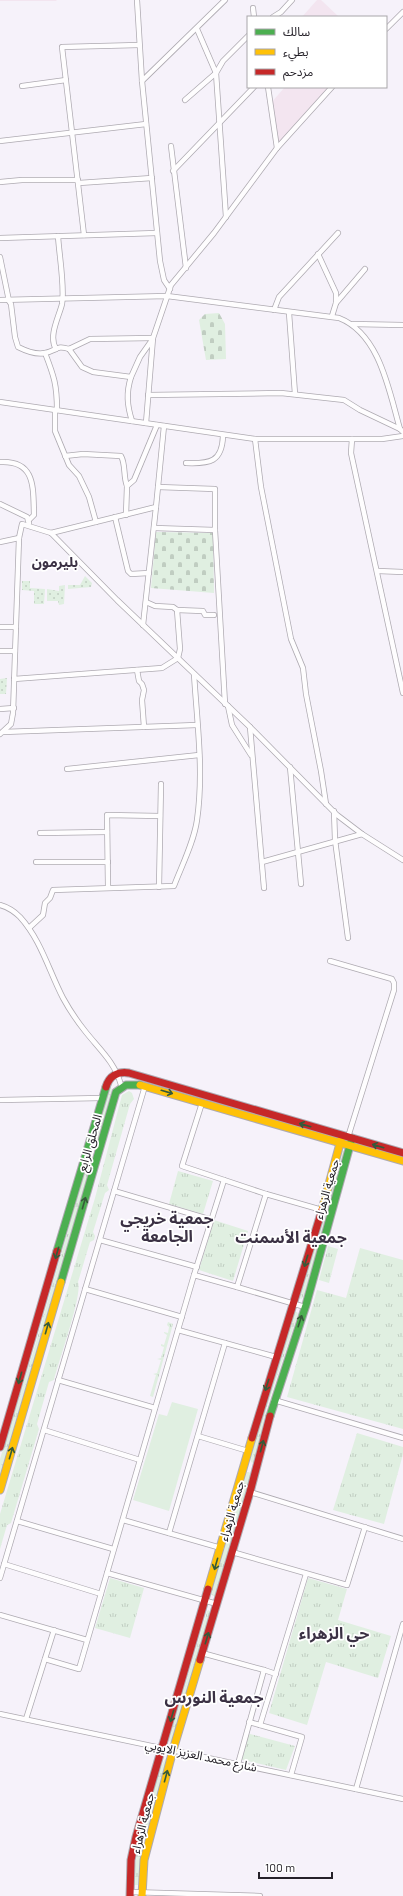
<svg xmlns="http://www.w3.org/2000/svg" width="403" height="1896" font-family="Barlow,'Noto Sans Arabic',sans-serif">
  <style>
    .industrial { fill: #f3e5f0 }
    .grass { fill: url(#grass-tufts) }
    .cemetery { fill: url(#cemetery-stones) }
    .park { fill: #e0efe1 }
    .garden { fill: url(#garden-dots) }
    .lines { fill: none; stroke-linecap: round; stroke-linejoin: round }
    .street-casing { stroke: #aeaab1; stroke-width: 6 }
    .fast-casing { stroke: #aeaab1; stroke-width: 9 }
    .slow-casing { stroke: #aeaab1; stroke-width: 9 }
    .jam-casing { stroke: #aeaab1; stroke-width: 9 }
    .street { stroke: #fefdfe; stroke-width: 4.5 }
    .fast { stroke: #4caf50; stroke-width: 7 }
    .slow { stroke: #ffc107; stroke-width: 7 }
    .jam { stroke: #c62828; stroke-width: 7 }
    .oneway { stroke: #355a39 }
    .labels { text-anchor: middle; stroke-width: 3.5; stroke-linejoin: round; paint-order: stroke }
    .street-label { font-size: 12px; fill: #252129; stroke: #fff }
    .quarter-label { font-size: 14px; font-weight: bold; fill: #3b3144; stroke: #fff }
    .district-label { font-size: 16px; font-weight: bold; fill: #3b3144; stroke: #fff }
  </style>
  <defs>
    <pattern id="grass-tufts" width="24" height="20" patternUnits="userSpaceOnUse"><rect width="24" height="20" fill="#e0efe1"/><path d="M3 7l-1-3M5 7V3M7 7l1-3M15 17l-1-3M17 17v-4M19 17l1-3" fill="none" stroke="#c0cdc1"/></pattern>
    <pattern id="cemetery-stones" width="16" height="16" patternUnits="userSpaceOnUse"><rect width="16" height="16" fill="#e0efe1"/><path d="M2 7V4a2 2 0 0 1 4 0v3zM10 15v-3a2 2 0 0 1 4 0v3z" fill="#c0cdc1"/></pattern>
    <pattern id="garden-dots" width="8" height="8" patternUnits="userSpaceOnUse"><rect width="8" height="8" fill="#e0efe1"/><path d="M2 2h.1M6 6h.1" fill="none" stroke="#c0cdc1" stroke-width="1.8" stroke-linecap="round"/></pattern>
  </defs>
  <rect width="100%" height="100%" fill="#f6f2fa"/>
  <!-- industrial -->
  <g class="industrial">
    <polygon points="0,0 56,0 57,1 0,1"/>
    <polygon points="317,0 321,0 339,17 302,17"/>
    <polygon points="285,87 333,87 277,148 271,103"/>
  </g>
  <!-- grass -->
  <g class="grass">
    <polygon points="109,1087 112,1089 96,1148 93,1149 92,1147"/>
    <path d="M129 1091 132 1093 134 1099 130 1104 107 1185 109 1190 105 1193 93 1232 95 1236 94 1240 90 1242 78 1282C83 1294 58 1363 54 1380L49 1382 37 1424 39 1429 11 1523 7 1525 0 1549V1514L95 1198 122 1095Z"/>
    <path d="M341 1150 344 1151C332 1201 319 1250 303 1298L301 1299 299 1297 314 1250Z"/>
    <polygon points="91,1156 93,1158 85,1187 0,1474 0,1459 34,1349 89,1157"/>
    <polygon points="178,1171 213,1181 203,1214 169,1204"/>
    <polygon points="214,1220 248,1231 233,1281 199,1270"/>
    <polygon points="328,1246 338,1249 329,1283 319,1280"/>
    <polygon points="360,1248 403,1260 403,1429 287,1397 317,1290 346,1298"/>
    <polygon points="294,1312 297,1312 298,1314 267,1407 254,1462 252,1463 250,1460 272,1380"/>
    <polygon points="168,1322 173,1324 153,1397 150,1396 156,1375 153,1374 157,1373 161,1360 157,1359 161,1358 164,1347 161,1346 161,1344 164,1345 167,1335 164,1333 164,1332 168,1333 169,1327 167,1325"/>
    <polygon points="357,1433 403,1447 403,1454 384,1524 333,1510"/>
    <polygon points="247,1472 249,1472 251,1474 215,1596 213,1596 211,1594"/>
    <polygon points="110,1578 144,1588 130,1638 95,1628"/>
    <polygon points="308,1578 347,1589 338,1620 391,1636 378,1678 326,1662 307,1725 269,1713"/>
    <polygon points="209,1610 210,1613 172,1741 170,1742 169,1740 207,1611"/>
    <polygon points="250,1734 295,1746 286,1770 243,1760 241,1759 247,1736"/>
    <path d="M166 1758 167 1761 143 1843 138 1885H134C134 1877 134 1868 136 1860 139 1845 158 1766 166 1758Z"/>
  </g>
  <!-- cemetery -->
  <g class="cemetery">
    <polygon points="219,313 225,324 226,359 206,360 199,320 205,314"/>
    <polygon points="156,532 213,533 214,593 151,588"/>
  </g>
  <!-- park -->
  <polygon class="park" points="172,1402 198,1409 169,1511 133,1500 159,1414 167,1416"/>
  <!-- garden -->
  <g class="garden">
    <polygon points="85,576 92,583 91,587 68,589 68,585 80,585"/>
    <polygon points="22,581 30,581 30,588 45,589 44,604 34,604 34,591 22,590"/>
    <polygon points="65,585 64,604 59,605 58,601 47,601 47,589 59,591 59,586"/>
    <polygon points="7,678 6,694 0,694 0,679"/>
  </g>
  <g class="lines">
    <defs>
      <g id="street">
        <polyline points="137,0 142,81 160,261 164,280 170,289"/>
        <polyline points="253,8 254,17"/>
        <polyline points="273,17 281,12 292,0"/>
        <polyline points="197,29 216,73 226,217"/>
        <polyline points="386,29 403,12"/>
        <polyline points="142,81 225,0"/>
        <polyline points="22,86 66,80"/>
        <polyline points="268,87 277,148"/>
        <polyline points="185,100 216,73 223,61 248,36"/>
        <polyline points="0,141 146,124"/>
        <polyline points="171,146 186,268"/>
        <polyline points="173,171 254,87"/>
        <polyline points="0,182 22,180 78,180"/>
        <polyline points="79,183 152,178"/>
        <polyline points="84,235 62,47 139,45"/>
        <polyline points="0,238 157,233"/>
        <polyline points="318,254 336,293 336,303"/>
        <path d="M0 257 9 301 11 304 15 337 18 347C26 351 36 355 45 353 58 350 56 345 69 349L90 339 153 338"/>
        <path d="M0 300 167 296 339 318C380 334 389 391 400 429"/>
        <polyline points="274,310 279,297 338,233"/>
        <polyline points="289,313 295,394"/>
        <polyline points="332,316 336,303 365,269"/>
        <polyline points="352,324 403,325"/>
        <path d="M56 349C48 336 59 317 62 304 65 287 59 254 58 236"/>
        <polyline points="69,349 82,367 93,372 131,377 140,357 152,340"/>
        <path d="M45 353C54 376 57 385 57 410"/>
        <path d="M131 377C126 393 127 405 132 421"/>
        <polyline points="148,395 281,393 344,400 360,410 400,429 403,432"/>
        <polyline points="0,402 255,439 382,439 403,436"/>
        <polyline points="55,410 55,431 69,465 79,476 89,497 96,522"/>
        <polyline points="146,423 153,338 171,285 214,233 277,148 332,87"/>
        <polyline points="255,439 261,487 291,639 303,668 306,694 321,771 326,804"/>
        <polyline points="352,439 351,453 403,693"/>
        <path d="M65 456 83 454 121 456C126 465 123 476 127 486"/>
        <path d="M0 462C36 460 33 488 34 515L28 521"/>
        <path d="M186 463C210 464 222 462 223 436"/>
        <polyline points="158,487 215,489 215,530 225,704"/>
        <polyline points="0,504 27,517 29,523"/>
        <polyline points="126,515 127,486 134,480 157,425"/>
        <polyline points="115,517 128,571 131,574 149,573"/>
        <polyline points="154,528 215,530"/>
        <polyline points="51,533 117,600 250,727 337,815 362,834 403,860"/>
        <polyline points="0,542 19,538"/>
        <polyline points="378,571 403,572"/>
        <polyline points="177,610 203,611 205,615 214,615"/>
        <polyline points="143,625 156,507"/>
        <polyline points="0,627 16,627"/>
        <polyline points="0,651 15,651"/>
        <polyline points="137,670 139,681 142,684 144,690 142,700 144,727"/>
        <polyline points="14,679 162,668 178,658 180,649 177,610 173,607 155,606 146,602"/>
        <polyline points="228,706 232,725 251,755"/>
        <polyline points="0,709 14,708"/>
        <polyline points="250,727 264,888"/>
        <polyline points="3,732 197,725"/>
        <polyline points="0,734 11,724 13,713 19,538 22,524 51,533 156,507 164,426"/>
        <polyline points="290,767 301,884"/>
        <polyline points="67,769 199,755"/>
        <polyline points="334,811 335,840 348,938"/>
        <polyline points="40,833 107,832"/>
        <polyline points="36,862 108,862"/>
        <polyline points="262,862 362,834"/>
        <polyline points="108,887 107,815 160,816"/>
        <polyline points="159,887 161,784"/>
        <path d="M0 905C7 907 15 912 20 917 41 940 49 971 63 998 69 1009 77 1021 85 1031 99 1049 115 1062 121 1085"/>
        <path d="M29 928 43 915 45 903 50 898 53 890 174 886C182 865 194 842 197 820 204 772 197 722 194 674"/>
        <polyline points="330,961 392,979 394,983 394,990 348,1137"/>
        <polyline points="0,1100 102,1098"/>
        <polyline points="202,1103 182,1166 266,1194"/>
        <polyline points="114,1191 212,1220"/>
        <polyline points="100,1240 197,1267"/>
        <polyline points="194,1275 224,1180"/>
        <polyline points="237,1287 305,1307"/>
        <polyline points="85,1289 182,1317"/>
        <polyline points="178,1330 276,1357"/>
        <polyline points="58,1380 155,1408"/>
        <polyline points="274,1400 403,1438"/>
        <polyline points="44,1430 140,1460"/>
        <polyline points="198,1436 248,1451"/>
        <polyline points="250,1492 403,1539"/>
        <polyline points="123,1520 221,1548"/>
        <polyline points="17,1521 113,1549"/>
        <polyline points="169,1533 225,1343"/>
        <polyline points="232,1552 347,1585 365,1527"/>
        <polyline points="4,1564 101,1594"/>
        <polyline points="107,1573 217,1604"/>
        <polyline points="0,1578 145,1086"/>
        <polyline points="0,1615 87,1640"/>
        <polyline points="202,1653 264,1670 238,1764"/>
        <polyline points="45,1659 79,1669 194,1275 237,1287 266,1194 322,1210"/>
        <polyline points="264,1670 276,1674"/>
        <polyline points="0,1714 403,1799"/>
        <polyline points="26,1719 54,1630"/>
        <polyline points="249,1722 302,1737 291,1775"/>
        <polyline points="260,1725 306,1574"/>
        <polyline points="356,1789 403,1624"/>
        <polyline points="131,1892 260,1896"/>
      </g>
      <g id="fast">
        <polyline points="57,1251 106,1087"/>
        <polyline points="61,1282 116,1092 126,1085 140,1085"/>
        <polyline points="270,1416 306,1305 352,1138"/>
      </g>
      <g id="slow">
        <polyline points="140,1085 403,1161"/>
        <polyline points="322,1210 342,1136"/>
        <polyline points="0,1490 61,1282"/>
        <polyline points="208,1589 252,1438"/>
        <polyline points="142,1896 144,1860 173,1750 200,1660"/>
      </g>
      <g id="jam">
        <path d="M106 1087C109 1076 118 1071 129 1073L403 1153"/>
        <polyline points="252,1438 322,1210"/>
        <polyline points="0,1447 57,1251"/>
        <polyline points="200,1660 250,1492 270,1416"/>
        <polyline points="130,1896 131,1860 136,1837 208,1589"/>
      </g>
    </defs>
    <!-- street casing -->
    <use href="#street" class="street-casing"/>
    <!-- fast casing -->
    <use href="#fast" class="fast-casing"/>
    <!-- slow casing -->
    <use href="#slow" class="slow-casing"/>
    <!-- jam casing -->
    <use href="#jam" class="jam-casing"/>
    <!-- street -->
    <use href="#street" class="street"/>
    <!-- fast -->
    <use href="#fast" class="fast"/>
    <!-- slow -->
    <use href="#slow" class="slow"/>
    <!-- jam -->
    <use href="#jam" class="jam"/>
  </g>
  <!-- one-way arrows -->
  <defs><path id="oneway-shaft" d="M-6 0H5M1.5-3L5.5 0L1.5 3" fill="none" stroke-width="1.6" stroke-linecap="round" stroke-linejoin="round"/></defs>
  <g class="oneway">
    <use href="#oneway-shaft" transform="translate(167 1092) rotate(16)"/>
    <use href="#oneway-shaft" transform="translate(305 1125) rotate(-164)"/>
    <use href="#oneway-shaft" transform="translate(378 1146) rotate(-164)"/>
    <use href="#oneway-shaft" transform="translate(84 1203) rotate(-74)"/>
    <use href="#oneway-shaft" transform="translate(57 1253) rotate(106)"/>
    <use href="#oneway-shaft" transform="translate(306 1261) rotate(107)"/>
    <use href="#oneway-shaft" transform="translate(300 1321) rotate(-72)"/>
    <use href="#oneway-shaft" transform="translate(47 1328) rotate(-74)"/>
    <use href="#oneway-shaft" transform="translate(20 1378) rotate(106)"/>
    <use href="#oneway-shaft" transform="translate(267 1385) rotate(108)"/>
    <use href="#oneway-shaft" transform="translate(262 1446) rotate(-75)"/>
    <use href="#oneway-shaft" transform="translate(11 1453) rotate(-74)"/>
    <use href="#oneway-shaft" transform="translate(216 1564) rotate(106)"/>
    <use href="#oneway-shaft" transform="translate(207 1638) rotate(-73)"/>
    <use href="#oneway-shaft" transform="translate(172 1716) rotate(106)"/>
    <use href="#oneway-shaft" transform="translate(166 1776) rotate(-75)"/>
  </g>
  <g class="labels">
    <!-- street labels -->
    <g class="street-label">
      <text transform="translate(90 1143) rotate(-74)" y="4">المحلق الرابع</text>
      <text transform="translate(327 1189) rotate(-74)" y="4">جمعية الزهراء</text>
      <text transform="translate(232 1511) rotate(-74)" y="4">جمعية الزهراء</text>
      <text transform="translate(201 1756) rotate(12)" y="4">شارع محمد العزيز الايوبي</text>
      <text transform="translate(143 1823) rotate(-76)" y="4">جمعية الزهراء</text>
    </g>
    <!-- quarter labels -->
    <g class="quarter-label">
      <text x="55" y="567">بليرمون</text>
    </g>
    <!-- district labels -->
    <g class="district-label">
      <text x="167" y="1224">جمعية خريجي<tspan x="167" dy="18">الجامعة</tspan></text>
      <text x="291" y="1243">جمعية الأسمنت</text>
      <text x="334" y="1639">حي الزهراء</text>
      <text x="214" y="1703">جمعية النورس</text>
    </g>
  </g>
  <!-- legend -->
  <rect x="247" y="16" width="140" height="72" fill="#ffffff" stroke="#a8a6a9"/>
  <rect x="255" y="29" width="20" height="6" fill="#4caf50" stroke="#a8a6a9"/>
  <text x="283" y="36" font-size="12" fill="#252129">سالك</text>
  <rect x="255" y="49" width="20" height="6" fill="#ffc107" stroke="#a8a6a9"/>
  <text x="283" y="56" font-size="12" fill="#252129">بطيء</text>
  <rect x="255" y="69" width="20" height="6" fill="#c62828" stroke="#a8a6a9"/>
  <text x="283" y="76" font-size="12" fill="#252129">مزدحم</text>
  <!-- scale -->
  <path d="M259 1872v6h73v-6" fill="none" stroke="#252129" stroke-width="2"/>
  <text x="265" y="1872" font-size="12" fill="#252129" stroke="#ffffff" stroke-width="3" paint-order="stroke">100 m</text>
</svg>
